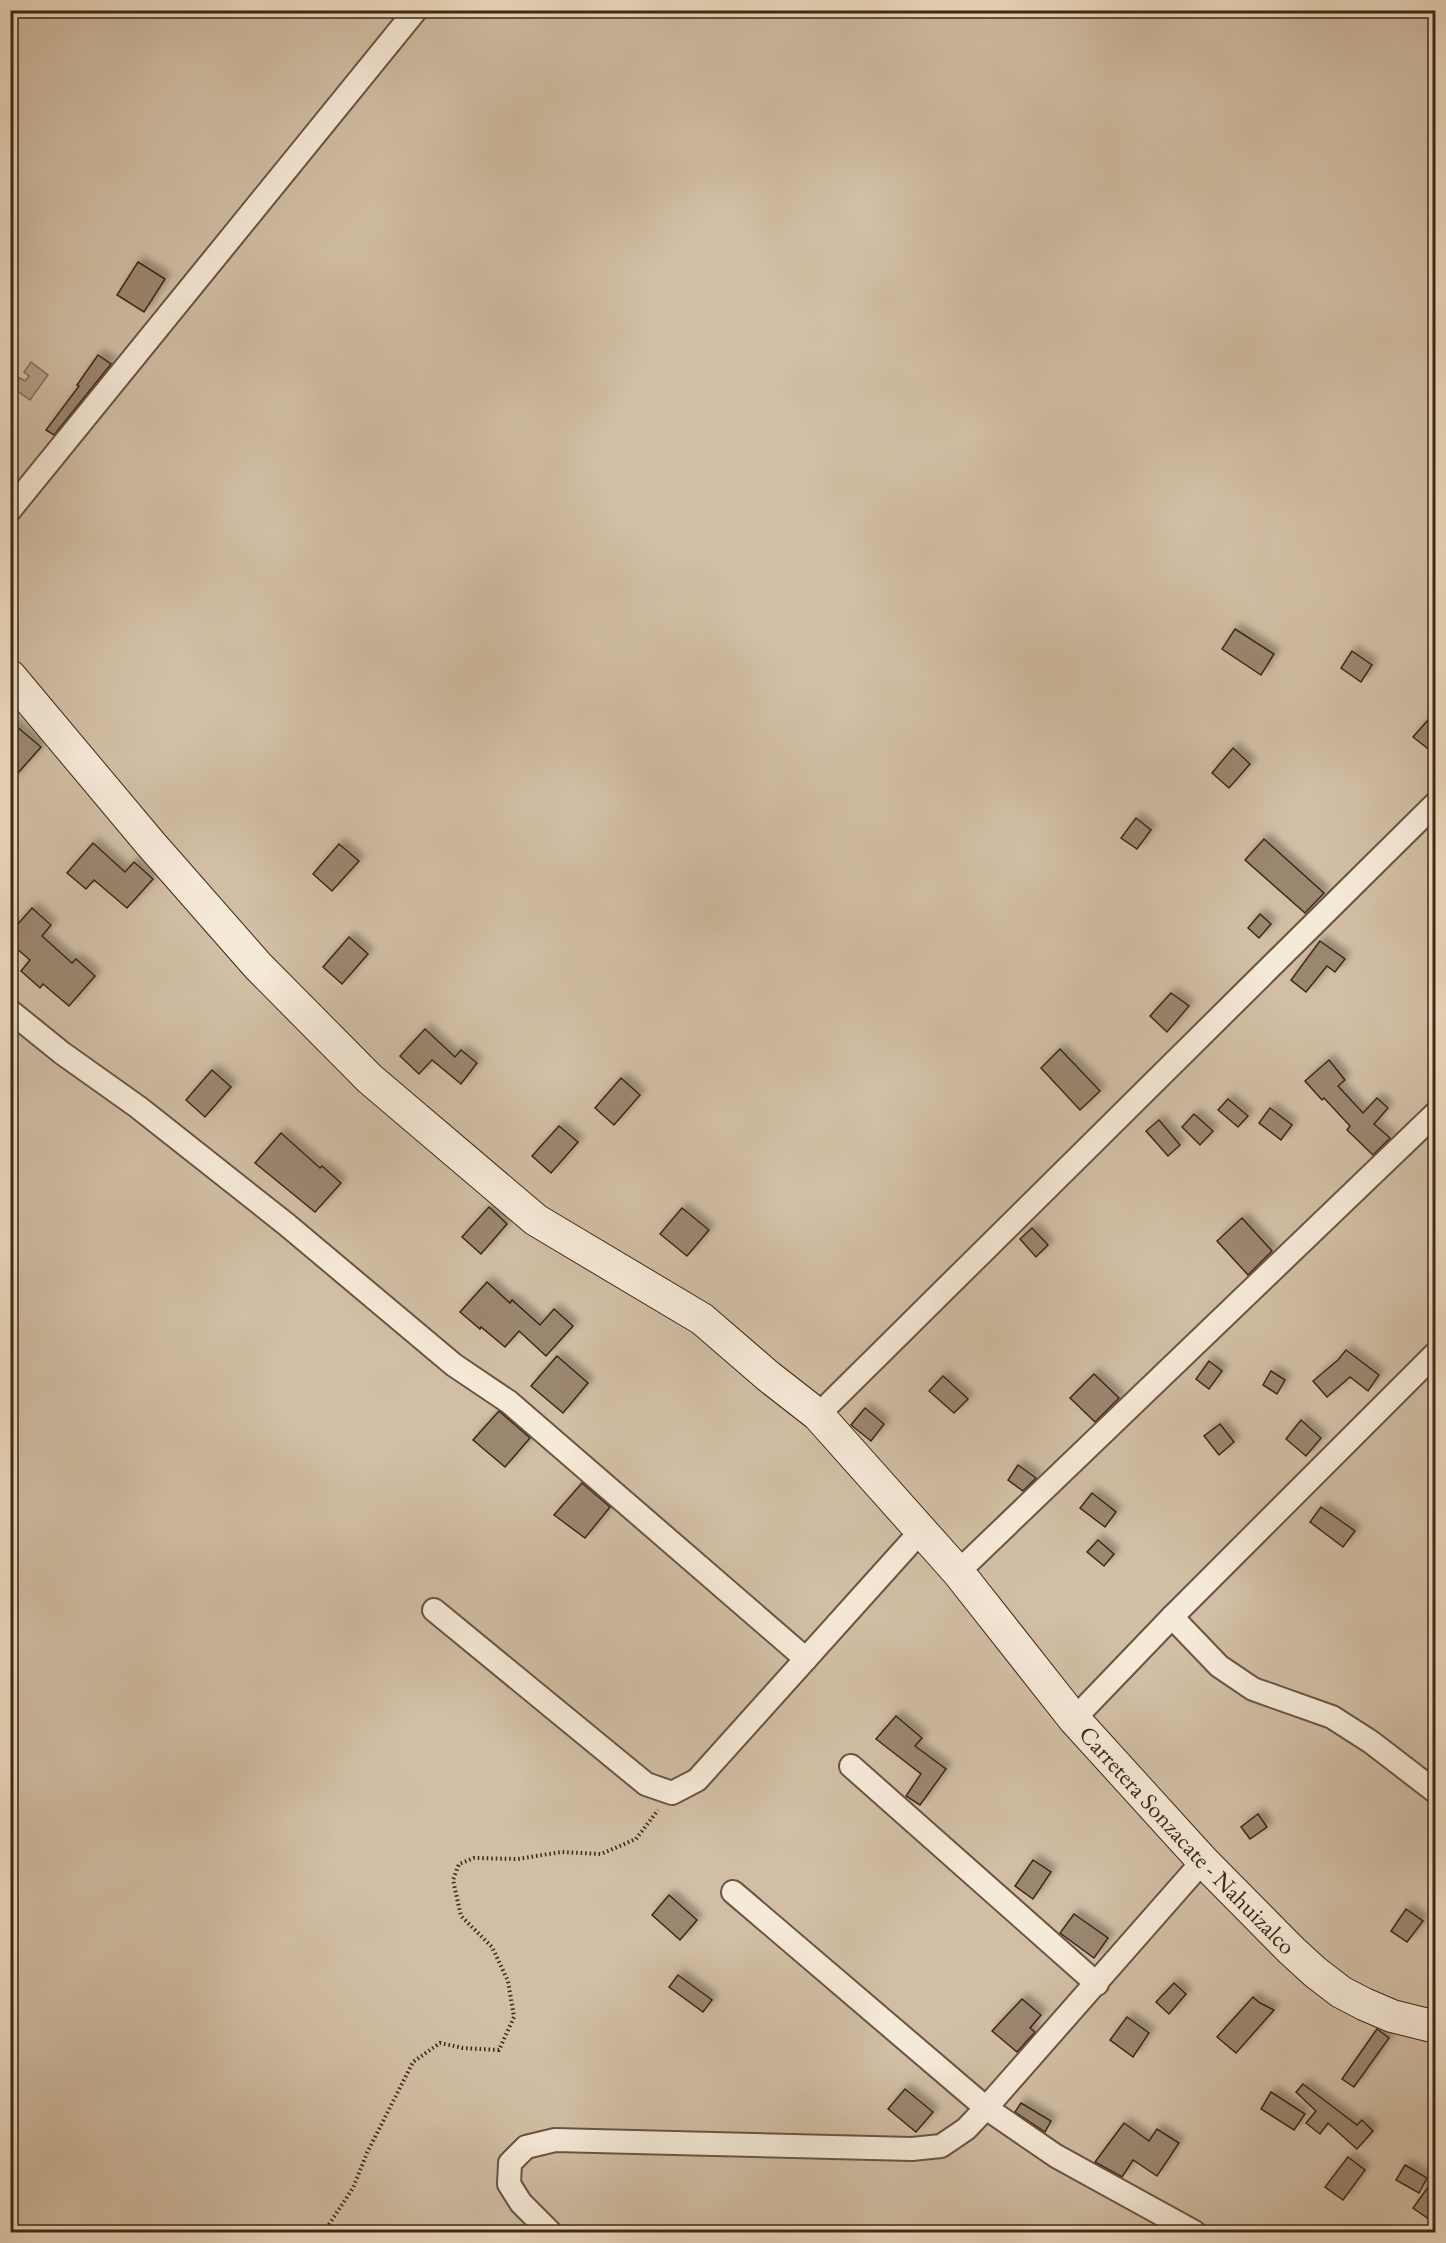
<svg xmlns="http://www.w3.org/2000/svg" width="1446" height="2243" font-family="'EB Garamond',serif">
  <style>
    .green { fill: #d1bea4; stroke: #88725e; stroke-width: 1.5 }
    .water { fill: #b39f87; stroke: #856f5a; stroke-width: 1.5 }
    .building { fill: #9b866f; stroke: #3f2717; stroke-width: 1.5; filter: url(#shadow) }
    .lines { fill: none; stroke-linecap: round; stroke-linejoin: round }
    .street-casing { stroke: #6b5442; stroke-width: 26 }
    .secondary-casing { stroke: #3f2717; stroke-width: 34 }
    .path { stroke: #3f2717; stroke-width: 4; stroke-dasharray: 1.5 3; stroke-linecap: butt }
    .street { stroke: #f5e9d7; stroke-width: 22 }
    .secondary { stroke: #f5e9d7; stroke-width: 32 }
    .labels { text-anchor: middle; stroke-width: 6; stroke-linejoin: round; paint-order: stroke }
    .street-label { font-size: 24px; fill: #3f2717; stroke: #f5e9d7 }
  </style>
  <defs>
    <filter id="shadow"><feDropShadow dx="5.5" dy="-5.5" stdDeviation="3" flood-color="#0004"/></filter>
  </defs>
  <rect width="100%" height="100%" fill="#efddc1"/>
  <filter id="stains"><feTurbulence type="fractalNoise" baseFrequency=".00333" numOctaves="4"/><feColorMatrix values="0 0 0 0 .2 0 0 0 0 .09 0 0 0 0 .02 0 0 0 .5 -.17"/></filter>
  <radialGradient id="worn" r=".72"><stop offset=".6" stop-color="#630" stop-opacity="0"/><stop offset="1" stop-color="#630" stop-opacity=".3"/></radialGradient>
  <!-- green -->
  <rect class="green" x="11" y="11" width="1424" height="2221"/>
  <!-- water -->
  <polygon class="water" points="31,362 48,375 30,400 13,388 20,378 25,381 29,376 24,372"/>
  <!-- building -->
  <g class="building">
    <polygon points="138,262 165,279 144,312 117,295"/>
    <polygon points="98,355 111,364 54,435 46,430 79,386 77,385"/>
    <polygon points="1235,629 1274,654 1261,675 1222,649"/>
    <polygon points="1352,651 1372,665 1361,682 1341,668"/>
    <polygon points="1436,711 1436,755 1413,737"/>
    <polygon points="10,721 41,747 10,782"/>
    <polygon points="1233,748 1250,764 1229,788 1212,773"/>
    <polygon points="1136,818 1151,830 1137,849 1121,838"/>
    <polygon points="1264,839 1324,893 1305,913 1245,860"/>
    <polygon points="93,843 125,872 134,862 153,879 127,908 94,880 86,889 67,873"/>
    <polygon points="339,844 359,861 332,891 313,874"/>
    <polygon points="32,908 51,925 42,936 72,963 76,959 95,976 69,1006 43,984 40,988 21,971 30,960 10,943 10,933"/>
    <polygon points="1260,914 1271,924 1259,938 1248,928"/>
    <polygon points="349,937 368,954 342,984 323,967"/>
    <polygon points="1320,941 1345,959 1335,972 1327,966 1306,992 1291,980"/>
    <polygon points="1171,993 1189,1006 1167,1032 1150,1016"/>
    <polygon points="425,1029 455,1057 461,1050 477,1063 461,1084 432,1060 419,1074 400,1056"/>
    <polygon points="1060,1049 1100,1091 1080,1110 1041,1068"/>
    <polygon points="1329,1060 1345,1080 1338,1086 1363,1113 1377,1098 1388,1108 1374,1124 1390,1138 1373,1155 1347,1130 1350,1126 1324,1098 1322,1100 1305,1081"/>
    <polygon points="212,1070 231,1087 205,1117 186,1100"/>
    <polygon points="621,1078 640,1095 614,1125 595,1108"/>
    <polygon points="1228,1099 1248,1116 1238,1127 1218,1110"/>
    <polygon points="1270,1108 1292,1125 1281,1140 1259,1123"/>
    <polygon points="1194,1114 1213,1131 1200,1145 1182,1127"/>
    <polygon points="1159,1120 1180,1145 1168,1156 1146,1131"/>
    <polygon points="559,1126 578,1142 551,1173 532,1156"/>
    <polygon points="281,1133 320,1168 322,1166 341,1183 315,1212 255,1163"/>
    <polygon points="489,1207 507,1224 481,1254 462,1237"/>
    <polygon points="682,1208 709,1230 687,1256 660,1234"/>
    <polygon points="1242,1218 1272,1251 1248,1275 1217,1241"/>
    <polygon points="1032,1228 1048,1245 1036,1257 1020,1239"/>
    <polygon points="487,1282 510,1303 512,1300 540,1325 554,1309 573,1326 546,1356 519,1331 505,1347 481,1327 480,1329 460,1312"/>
    <polygon points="1346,1350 1379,1375 1368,1391 1350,1377 1327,1397 1313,1381 1338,1360"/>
    <polygon points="557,1356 588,1383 563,1413 531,1386"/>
    <polygon points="1209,1361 1222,1371 1209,1389 1196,1379"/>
    <polygon points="1271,1371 1285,1380 1277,1394 1263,1385"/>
    <polygon points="1094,1374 1119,1398 1095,1422 1070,1398"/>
    <polygon points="943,1376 968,1399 954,1413 929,1391"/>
    <polygon points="865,1408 884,1424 871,1441 851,1425"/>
    <polygon points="499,1411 530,1438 505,1467 473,1440"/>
    <polygon points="1301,1420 1321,1438 1306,1456 1286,1439"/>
    <polygon points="1220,1424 1234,1442 1219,1455 1204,1436"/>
    <polygon points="1018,1465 1036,1478 1023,1491 1008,1480"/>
    <polygon points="582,1483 610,1507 585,1538 554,1515"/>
    <polygon points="1092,1493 1116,1512 1105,1527 1080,1508"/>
    <polygon points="1321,1507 1355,1531 1343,1547 1310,1522"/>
    <polygon points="1098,1540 1114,1554 1104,1566 1087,1552"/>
    <polygon points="896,1716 922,1738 915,1746 946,1769 920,1805 906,1796 921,1774 876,1739"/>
    <polygon points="1258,1814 1267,1827 1250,1839 1241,1827"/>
    <polygon points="1033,1860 1051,1872 1033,1899 1015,1886"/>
    <polygon points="669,1895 697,1920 680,1940 652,1915"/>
    <polygon points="1406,1909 1423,1921 1407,1942 1391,1931"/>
    <polygon points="1074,1914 1108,1938 1094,1958 1060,1933"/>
    <polygon points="678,1975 712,2000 703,2012 669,1987"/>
    <polygon points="1174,1983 1186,1994 1169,2014 1156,2002"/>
    <polygon points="1253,1997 1260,2003 1274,2010 1236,2053 1217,2037"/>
    <polygon points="1022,1999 1041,2015 1030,2028 1035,2032 1017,2052 992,2031"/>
    <polygon points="1127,2017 1149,2033 1133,2057 1110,2040"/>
    <polygon points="1377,2029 1389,2038 1354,2087 1342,2079"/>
    <polygon points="1303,2084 1357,2125 1362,2120 1373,2131 1357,2149 1328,2123 1320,2134 1306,2123 1316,2111 1296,2092"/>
    <polygon points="905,2089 933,2112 916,2132 888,2109"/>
    <polygon points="1271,2092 1305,2114 1294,2130 1261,2109"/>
    <polygon points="1021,2103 1051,2121 1045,2132 1015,2112"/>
    <polygon points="1124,2123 1149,2141 1157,2129 1179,2143 1157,2176 1133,2160 1122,2177 1095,2162"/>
    <polygon points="1348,2157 1365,2170 1343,2200 1325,2187"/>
    <polygon points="1405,2165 1427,2178 1419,2193 1396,2180"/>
    <polygon points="1436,2176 1436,2224 1413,2208"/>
  </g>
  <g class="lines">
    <defs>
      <g id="street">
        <polyline points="10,510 416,10"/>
        <polyline points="10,1011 62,1053 138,1107 286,1224 454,1365 509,1402 806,1659"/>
        <polyline points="818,1415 1436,803"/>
        <polyline points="958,1572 1436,1113"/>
        <polyline points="434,1610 646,1784 672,1793 697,1780 920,1532"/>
        <polyline points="1172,1617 1219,1666 1253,1689 1332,1717 1371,1742 1436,1792"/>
        <polyline points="1074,1719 1172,1617 1436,1353"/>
        <polyline points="851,1766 1097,1984"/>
        <polyline points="733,1892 986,2108 1056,2156 1194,2232"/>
        <polyline points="550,2232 521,2203 509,2184 510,2163 526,2147 555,2140 912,2149 941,2146 966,2129 986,2108 1203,1861"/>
      </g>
      <g id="secondary">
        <path id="s1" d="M10 676 150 843 258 966 370 1079 536 1220 702 1319 768 1376 818 1415 958 1572 1074 1719 1203 1861 1291 1950 1315 1972 1341 1992 1364 2004 1392 2016 1436 2027"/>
      </g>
    </defs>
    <!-- street casing -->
    <use href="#street" class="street-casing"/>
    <!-- secondary casing -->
    <use href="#secondary" class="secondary-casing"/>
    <!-- path -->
    <polyline class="path" points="324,2232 353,2188 367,2153 413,2062 440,2043 463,2048 499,2050 514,2017 508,1981 492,1947 461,1916 453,1880 459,1864 474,1858 518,1859 561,1852 601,1854 636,1839 658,1810"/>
    <!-- street -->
    <use href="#street" class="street"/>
    <!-- secondary -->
    <use href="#secondary" class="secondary"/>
  </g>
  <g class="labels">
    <!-- street labels -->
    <g class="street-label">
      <text dy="8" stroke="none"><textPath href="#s1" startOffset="1666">Carretera Sonzacate - Nahuizalco</textPath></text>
    </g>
  </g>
  <!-- margin -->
  <rect width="1446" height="2243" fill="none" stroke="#efddc1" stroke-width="36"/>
  <rect x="12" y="12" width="1422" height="2219" fill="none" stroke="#3f2717" stroke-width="3"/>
  <rect x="18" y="18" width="1410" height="2207" fill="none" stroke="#3f2717" stroke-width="1.5"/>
  <rect width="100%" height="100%" filter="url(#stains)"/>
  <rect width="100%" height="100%" fill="url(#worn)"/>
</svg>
